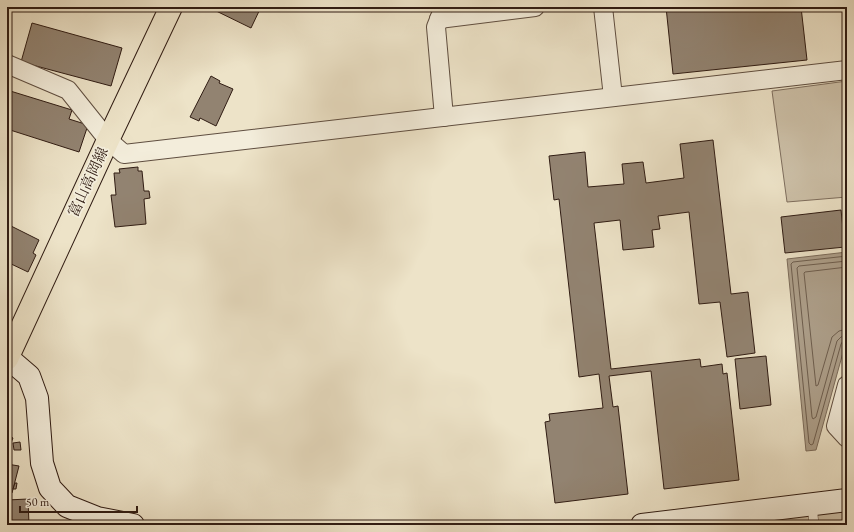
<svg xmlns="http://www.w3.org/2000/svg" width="854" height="532" font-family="'EB Garamond','Noto Serif JP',serif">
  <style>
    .green { fill: #cdc1a9; stroke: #7e6e5e }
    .water { fill: #ad9f8a; stroke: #7b6b5a }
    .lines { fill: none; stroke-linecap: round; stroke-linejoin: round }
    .shore { stroke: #6e5e4e; stroke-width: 1 }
    .building { fill: #928371; stroke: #301c13 }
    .lane-casing { stroke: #5f4e40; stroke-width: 10 }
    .street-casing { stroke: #5f4e40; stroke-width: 20 }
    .secondary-casing { stroke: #301c13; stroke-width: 24 }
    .primary-casing { stroke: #301c13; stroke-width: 24 }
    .lane { stroke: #f3eddb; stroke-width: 9 }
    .street { stroke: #f3eddb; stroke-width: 18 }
    .secondary { stroke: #f3eddb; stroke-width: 22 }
    .primary { stroke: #ede3c8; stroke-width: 22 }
    .labels { text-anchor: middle; stroke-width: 3.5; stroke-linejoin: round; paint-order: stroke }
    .street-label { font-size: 15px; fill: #301c13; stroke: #f3eddb }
  </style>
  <rect width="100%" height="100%" fill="#ede3c8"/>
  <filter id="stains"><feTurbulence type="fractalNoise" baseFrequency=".005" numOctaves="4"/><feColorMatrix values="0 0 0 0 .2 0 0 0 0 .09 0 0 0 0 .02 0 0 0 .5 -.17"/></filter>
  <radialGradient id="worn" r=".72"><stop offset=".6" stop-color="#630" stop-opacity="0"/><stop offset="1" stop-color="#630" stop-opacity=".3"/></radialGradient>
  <!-- green -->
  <g class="green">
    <polygon points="847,81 847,197 787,202 772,91"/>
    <polygon points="847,509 847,525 725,525"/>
  </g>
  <!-- water -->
  <polygon class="water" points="847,252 847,338 816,450 806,451 787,259"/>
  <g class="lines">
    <!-- shore -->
    <g class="shore">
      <polyline points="847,256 793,262 791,264 809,443 811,445 813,444 841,344 843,341 847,340"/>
      <polyline points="847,261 799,266 797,268 812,417 813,419 816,417 837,341 841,337 847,335"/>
      <polyline points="847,267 805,272 804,273 816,386 818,385 832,337 839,331 847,329"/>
    </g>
  </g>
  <!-- building -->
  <g class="building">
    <polygon points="208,7 261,7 251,28"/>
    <polygon points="666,7 801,7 807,60 673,74"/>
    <polygon points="32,23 122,48 111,86 21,62"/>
    <polygon points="211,76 220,81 219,83 233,89 216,126 200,118 199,121 190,117"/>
    <polygon points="7,90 72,110 69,119 88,125 79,152 7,129"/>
    <polygon points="713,140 731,294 748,292 755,353 727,357 720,302 699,304 689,212 658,216 660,229 652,230 654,247 623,250 620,220 594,223 611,369 700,359 701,367 722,364 723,374 727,373 739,480 664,489 651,371 609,376 613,407 618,406 628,494 555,503 545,422 550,421 549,414 603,408 599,374 579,377 559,199 554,200 549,156 585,152 588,187 624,184 622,164 643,162 646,183 684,178 680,144"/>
    <polygon points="138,167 138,171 142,171 144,191 149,191 150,198 144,199 146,224 115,227 111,195 116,195 114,173 120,173 119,169"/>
    <polygon points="841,210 845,247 785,253 781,217"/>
    <polygon points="7,224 39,240 33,253 36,255 28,272 7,262"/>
    <polygon points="766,356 771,405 740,409 735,359"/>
    <polygon points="7,424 11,426 7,434"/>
    <polygon points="7,435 13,438 7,451"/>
    <polygon points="20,442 21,450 14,450 13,443"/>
    <polygon points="7,464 19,466 12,493 7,491"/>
    <polygon points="15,483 17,483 16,489 13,489"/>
    <polygon points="28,499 29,525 7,525 7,500"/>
  </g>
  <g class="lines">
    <defs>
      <polyline id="lane" points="812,504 814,525"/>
      <g id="street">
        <polyline points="444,7 436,27 444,117"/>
        <polyline points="603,7 613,97"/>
        <polyline points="439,19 535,7"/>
        <polyline points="7,64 68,90 108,140 124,154 847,70"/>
        <polyline points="847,385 836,426 847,438"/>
      </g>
      <g id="secondary">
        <polyline points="8,358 29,376 37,398 42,463 50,488 67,506 97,518 133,525"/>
        <polyline points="642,525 847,500"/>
      </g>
      <polyline id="primary" points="7,359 108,140 171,7"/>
    </defs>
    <!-- lane casing -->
    <use href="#lane" class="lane-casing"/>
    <!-- street casing -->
    <use href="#street" class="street-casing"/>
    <!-- secondary casing -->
    <use href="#secondary" class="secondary-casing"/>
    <!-- primary casing -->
    <use href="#primary" class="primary-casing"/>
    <!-- lane -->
    <use href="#lane" class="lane"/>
    <!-- street -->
    <use href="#street" class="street"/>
    <!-- secondary -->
    <use href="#secondary" class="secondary"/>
    <!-- primary -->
    <use href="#primary" class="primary"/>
  </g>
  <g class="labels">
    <!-- street labels -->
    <g class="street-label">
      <text transform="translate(88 182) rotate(-65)" y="5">富山高岡線</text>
    </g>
  </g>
  <!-- margin -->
  <rect width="854" height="532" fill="none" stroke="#ede3c8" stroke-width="24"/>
  <rect x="8" y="8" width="838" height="516" fill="none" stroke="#301c13" stroke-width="2"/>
  <rect x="12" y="12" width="830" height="508" fill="none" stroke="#301c13"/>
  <!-- scale -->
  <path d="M20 506v6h117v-6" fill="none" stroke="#301c13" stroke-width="2"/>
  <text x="26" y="506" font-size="12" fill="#301c13" stroke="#f3eddb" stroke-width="3" paint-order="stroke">50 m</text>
  <rect width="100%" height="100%" filter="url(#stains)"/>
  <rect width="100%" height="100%" fill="url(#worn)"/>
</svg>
